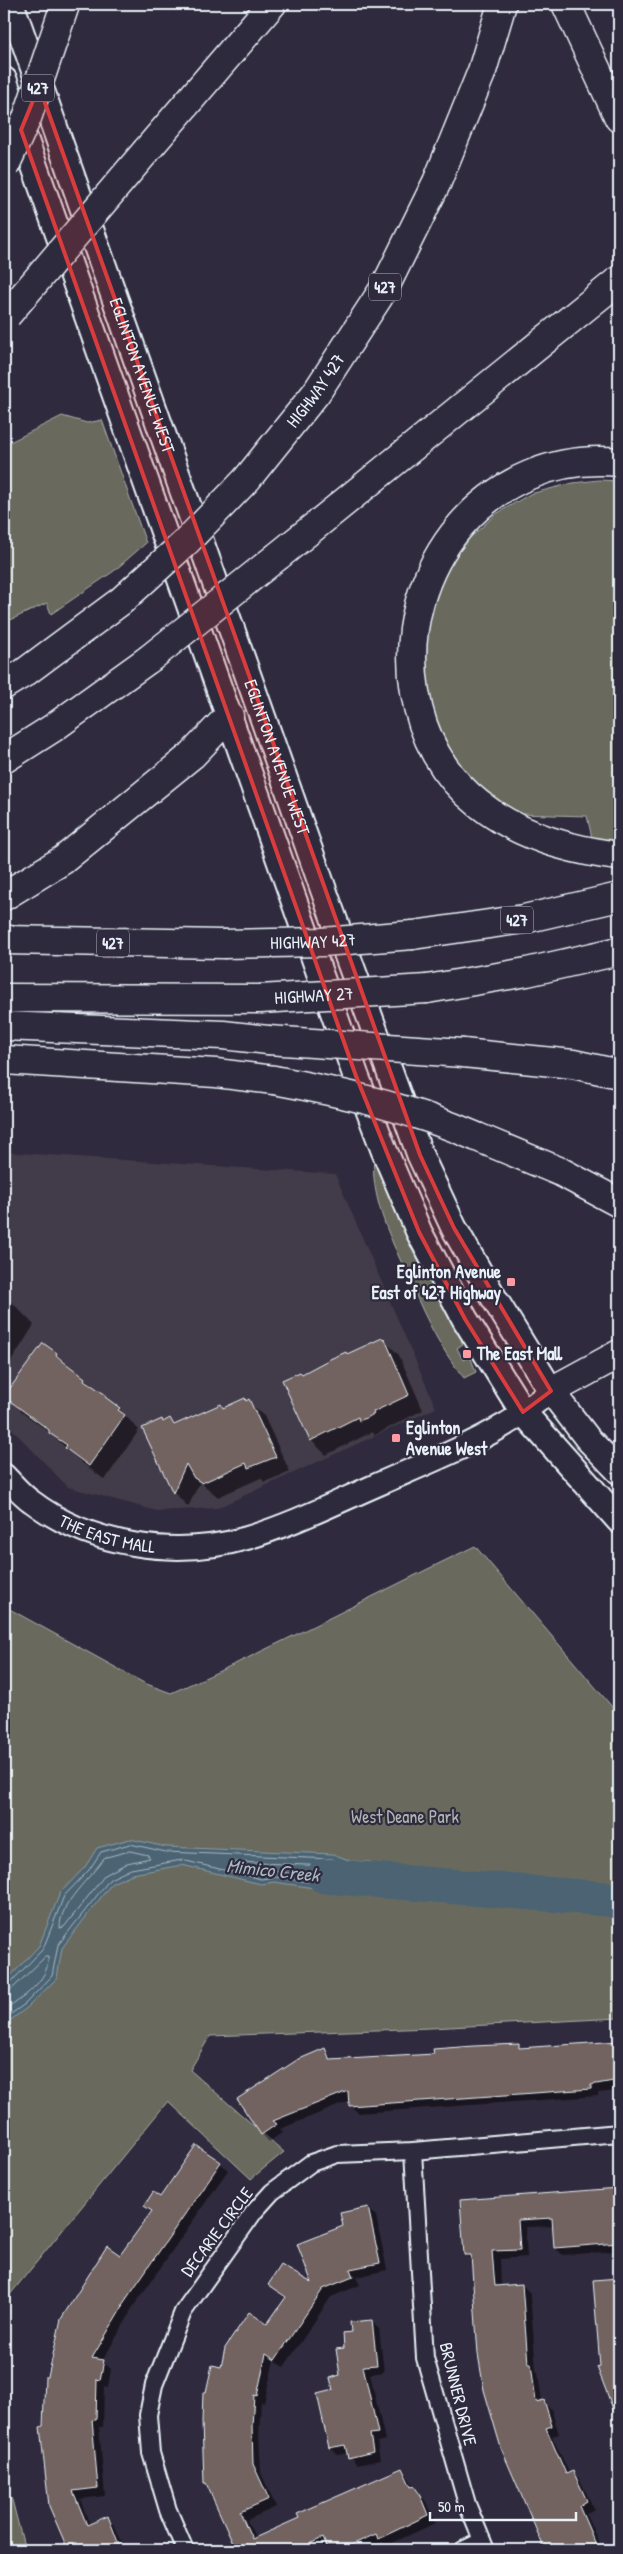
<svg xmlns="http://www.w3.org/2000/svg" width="623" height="2554" font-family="'Patrick Hand',sans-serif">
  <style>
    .built { fill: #433b48 }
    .green { fill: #696b5d; stroke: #a8aeaa }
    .water { fill: #4b6473; stroke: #8a9ca8 }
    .shadow { fill: #0007 }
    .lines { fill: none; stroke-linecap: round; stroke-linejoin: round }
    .shore { stroke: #a9b9c3; stroke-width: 1 }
    .river { stroke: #4b6473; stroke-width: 35 }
    .building { fill: #726460; stroke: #e8f1f8 }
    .minor-casing { stroke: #e8f1f8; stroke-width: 20 }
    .secondary-casing { stroke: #e8f1f8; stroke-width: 26 }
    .primary-casing { stroke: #e8f1f8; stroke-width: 29 }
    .motorway-casing { stroke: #e8f1f8; stroke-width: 31 }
    .minor { stroke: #2f2a3d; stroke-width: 16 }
    .secondary { stroke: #2f2a3d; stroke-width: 22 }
    .primary { stroke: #2f2a3d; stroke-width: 25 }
    .motorway { stroke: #2f2a3d; stroke-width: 28 }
    .motorway-bridge-casing { stroke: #e8f1f8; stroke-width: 31; stroke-linecap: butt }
    .motorway-bridge { stroke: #2f2a3d; stroke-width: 28 }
    .marked { fill: #d83c3d; fill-opacity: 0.2; stroke: #d83c3d; stroke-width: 4; stroke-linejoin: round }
    .poi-dot { fill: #ff9aa2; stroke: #2f2a3d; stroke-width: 2 }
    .labels { text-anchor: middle; stroke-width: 4.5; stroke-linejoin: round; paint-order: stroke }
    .shield { fill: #2f2a3d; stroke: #b0b5c0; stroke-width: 1 }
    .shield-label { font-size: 16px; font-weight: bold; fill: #e8f1f8 }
    .street-label { font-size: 18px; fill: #e8f1f8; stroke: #2f2a3d }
    .poi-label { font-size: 18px; font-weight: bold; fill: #e8f1f8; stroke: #2f2a3d; text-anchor: start }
    .park-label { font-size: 18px; fill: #afb5b2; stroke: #2f2a3d }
    .water-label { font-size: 19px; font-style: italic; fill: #a9b9c3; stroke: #2f2a3d }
  </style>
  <rect width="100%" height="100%" fill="#2f2a3d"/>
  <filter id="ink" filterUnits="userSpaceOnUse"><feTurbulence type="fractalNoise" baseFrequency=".02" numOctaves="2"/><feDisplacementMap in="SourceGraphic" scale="10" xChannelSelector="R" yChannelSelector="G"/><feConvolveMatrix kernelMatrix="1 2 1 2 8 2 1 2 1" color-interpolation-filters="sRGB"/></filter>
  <g filter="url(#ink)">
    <!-- built -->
    <polygon class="built" points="4,1152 335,1174 436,1408 217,1508 157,1511 68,1487 4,1421"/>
    <!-- green -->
    <g class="green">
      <polygon points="62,416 87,423 102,420 146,543 114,571 51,614 47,603 4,623 4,445"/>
      <polygon points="599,480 619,481 619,842 592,838 587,816 517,814 489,795 468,776 446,745 431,709 423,645 434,601 447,569 469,539 496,514 530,494 573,483"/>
      <path d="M374 1155 465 1338 461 1341 463 1344 457 1348 463 1360 470 1356 476 1372 464 1378C436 1343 422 1310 404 1268 388 1233 370 1195 374 1155Z"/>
      <path d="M475 1546 619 1715V2018L431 2028 210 2036 190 2070 284 2152 251 2179 168 2101 4 2302V1606L144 1683 171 1693C274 1648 373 1595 475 1546Z"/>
      <polygon points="4,2487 12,2500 25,2550 4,2550"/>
    </g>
    <!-- water -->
    <polygon class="water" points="130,1839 166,1847 333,1854 351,1861 370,1862 373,1887 321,1889 274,1882 261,1884 182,1865 132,1874 112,1883 62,1948 57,1978 28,2007 4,2025 4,1983 39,1946 60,1893 85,1867 97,1848"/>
    <!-- shadow -->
    <g class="shadow">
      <polygon points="4,1294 34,1325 4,1373"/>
      <polygon points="384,1340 399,1355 423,1410 375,1435 372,1432 326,1455 311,1440 302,1375"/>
      <polygon points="56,1354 119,1409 139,1430 105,1480 82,1463 50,1433 22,1412 7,1397"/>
      <polygon points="245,1400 264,1416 290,1472 264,1482 261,1478 218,1497 200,1482 188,1507 174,1492 144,1429 170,1420 176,1425 221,1406 224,1409"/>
      <polygon points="619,2039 619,2088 616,2089 616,2091 598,2093 598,2096 358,2113 350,2105 350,2101 280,2129 283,2132 269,2142 262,2134 325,2050 334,2061 384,2059 518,2045 523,2050 614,2043 613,2040"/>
      <polygon points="220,2163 228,2170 129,2313 130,2314 102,2361 111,2369 108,2387 104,2386 103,2427 99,2427 105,2496 80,2499 90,2525 107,2518 115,2526 125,2550 69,2550 50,2505 45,2427 49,2379 62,2319 107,2247 121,2257 152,2212 145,2205 160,2199"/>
      <polygon points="619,2190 619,2426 601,2367 617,2280 616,2251 563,2255 555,2248 554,2226 525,2227 527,2257 500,2259 501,2287 522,2285 530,2293 536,2370 538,2373 542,2402 551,2409 559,2434 552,2436 569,2473 573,2472 580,2480 594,2509 586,2514 602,2550 547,2550 501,2447 473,2262 465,2254 461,2201"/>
      <polygon points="368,2208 376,2216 387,2270 356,2277 360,2285 331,2297 284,2367 274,2360 264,2403 261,2402 259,2434 261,2473 276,2507 247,2520 256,2539 402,2469 426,2502 435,2523 386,2546 383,2542 364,2550 330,2550 328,2546 320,2550 233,2550 232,2548 236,2546 207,2393 267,2326 286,2299 269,2285 314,2286 344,2226"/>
      <polygon points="371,2321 379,2329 384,2372 370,2374 385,2440 377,2442 380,2460 357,2465 349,2453 338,2455 331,2448 334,2391 341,2376 346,2349 352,2333"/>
    </g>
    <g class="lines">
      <!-- shore -->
      <g class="shore">
        <path d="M130 1851 148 1855 150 1858 127 1863 105 1875 64 1927 60 1928C59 1903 91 1878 104 1858Z"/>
        <polygon points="237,1862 330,1866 349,1875 347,1877 322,1878 275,1871 262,1873 236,1866 234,1864"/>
        <polyline points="4,1985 9,1984 43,1949 64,1896 89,1870 101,1852 130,1844 166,1852 332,1859 349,1866 366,1869 365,1882 322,1884 275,1877 261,1879 182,1860 131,1869 110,1879 58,1945 52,1976 25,2004 4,2019"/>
        <path d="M4 1992 13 1988 45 1957H48C50 1980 21 1999 4 2011"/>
      </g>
      <!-- river -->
      <polyline class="river" points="324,1876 619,1900"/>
    </g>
    <!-- building -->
    <g class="building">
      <polygon points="382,1338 385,1339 409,1395 373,1412 374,1414 359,1421 358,1417 310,1441 282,1380 300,1372 302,1374 330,1359 346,1352 347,1354"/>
      <polygon points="43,1343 57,1353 56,1355 64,1362 85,1378 84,1380 106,1395 105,1397 120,1408 118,1410 125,1415 89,1466 65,1448 67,1445 49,1433 49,1430 6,1398 5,1395"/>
      <polygon points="245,1398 246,1401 249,1399 276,1457 248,1468 246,1463 202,1483 194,1478 186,1464 173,1493 142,1428 162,1419 163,1422 170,1418 174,1425 221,1404 223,1408"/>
      <polygon points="619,2041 619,2080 591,2085 591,2089 349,2106 348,2091 273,2121 277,2124 261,2135 237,2099 297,2060 325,2048 330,2060 434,2054 433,2049 474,2046 519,2044 519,2048"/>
      <polygon points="196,2145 221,2162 122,2305 123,2306 92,2358 104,2360 100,2380 97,2379 96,2420 92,2420 98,2488 73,2491 87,2525 108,2516 121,2550 68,2550 49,2506 40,2427 43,2426 45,2377 48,2377 61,2319 107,2246 120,2255 152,2211 144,2206 153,2192 160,2197"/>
      <polygon points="619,2188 619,2243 554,2248 552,2218 518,2220 520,2250 492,2251 495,2286 522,2284 528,2364 531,2364 536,2402 544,2400 552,2426 546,2428 566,2474 573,2471 587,2501 579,2506 598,2550 545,2550 501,2448 484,2390 478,2354 471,2255 464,2255 460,2200"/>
      <polygon points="368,2207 380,2263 350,2269 353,2277 323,2289 275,2360 266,2354 257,2396 254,2395 252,2426 253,2464 269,2499 240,2512 252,2539 299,2518 297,2514 402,2468 411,2487 414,2486 419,2493 428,2515 378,2539 376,2534 340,2550 328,2550 323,2538 295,2550 228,2550 235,2547 206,2483 204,2483 202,2422 203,2392 206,2392 212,2365 221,2367 225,2348 249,2312 267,2324 286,2297 268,2285 281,2265 312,2283 297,2244 343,2226 340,2213"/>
      <polygon points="619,2278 619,2422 618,2422 597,2367 600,2366 593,2280"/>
      <polygon points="372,2320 377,2365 363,2366 378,2433 370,2434 373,2452 348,2458 345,2445 329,2448 317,2394 333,2390 330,2378 340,2375 336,2349 344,2348 343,2333 351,2332 350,2322"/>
    </g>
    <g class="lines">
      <defs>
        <g id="minor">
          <polyline points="413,2151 425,2358 467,2504 486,2550"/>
          <polyline points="185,2550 168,2510 151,2453 148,2415 154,2385 183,2312 254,2212 272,2192 311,2163 337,2154 413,2151 619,2133"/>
          <polyline points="463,2550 482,2541"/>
        </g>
        <g id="secondary">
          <path id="s1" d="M4 1475C13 1484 21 1494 31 1501 90 1546 176 1559 247 1538 290 1525 331 1505 372 1487 417 1467 464 1449 506 1424 522 1415 536 1402 551 1391"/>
        </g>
        <g id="primary">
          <path id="s2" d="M11 4 330 908 420 1155 454 1228 494 1298 551 1391 588 1439 619 1471"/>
          <polyline points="4,80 356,1076 384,1150 419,1232 465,1319 523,1412 619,1520"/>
        </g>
        <g id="motorway">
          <polyline points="566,4 619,118"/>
          <polyline points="147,150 272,4"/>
          <path d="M619 462C489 449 394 568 415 692 422 736 443 776 479 804 519 836 569 850 619 856"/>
          <path id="s3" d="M247 479 316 393 385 287 437 182 482 71 502 4"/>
          <polyline points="278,556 619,280"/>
          <polyline points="4,685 24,673 121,601"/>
          <polyline points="4,759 53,728 149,659"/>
          <polyline points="4,896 63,860 192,755 229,716"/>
          <polyline points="413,935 524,919 619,897"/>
          <polyline points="4,940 223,944"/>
          <polyline points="427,989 527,972 619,951"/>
          <polyline points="4,998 260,999"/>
          <polyline points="4,1026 223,1035 268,1040"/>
          <polyline points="463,1053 573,1064 619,1074"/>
          <polyline points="4,1060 216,1073 274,1080"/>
          <polyline points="477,1137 561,1172 619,1203"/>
          <polyline points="551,1391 619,1354"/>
        </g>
      </defs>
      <!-- minor casing -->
      <use href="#minor" class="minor-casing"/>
      <!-- secondary casing -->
      <use href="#secondary" class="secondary-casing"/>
      <!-- primary casing -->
      <use href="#primary" class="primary-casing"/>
      <!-- motorway casing -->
      <use href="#motorway" class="motorway-casing"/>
      <!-- minor -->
      <use href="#minor" class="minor"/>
      <!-- secondary -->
      <use href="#secondary" class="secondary"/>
      <!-- primary -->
      <use href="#primary" class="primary"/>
      <!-- motorway -->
      <use href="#motorway" class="motorway"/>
      <defs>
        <g id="motorway-bridge">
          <polyline points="4,168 27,118 65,5"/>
          <polyline points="7,315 147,150"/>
          <polyline points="121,601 186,542 247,479"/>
          <polyline points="149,659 278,556"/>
          <path id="s4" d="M223 944 322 942 413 935"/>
          <path id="s5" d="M260 999 427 989"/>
          <polyline points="268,1040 463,1053"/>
          <path d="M274 1080C344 1093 411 1108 477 1137"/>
        </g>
      </defs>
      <!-- motorway-bridge casing -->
      <use href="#motorway-bridge" class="motorway-bridge-casing"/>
      <!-- motorway-bridge -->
      <use href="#motorway-bridge" class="motorway-bridge"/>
    </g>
  </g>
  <!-- marked area -->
  <path class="marked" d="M39 86 420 1155 454 1228 551 1391 523 1412 465 1319 419 1232 356 1076 21 130Z"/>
  <!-- markers -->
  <g class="poi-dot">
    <rect x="506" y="1277" width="10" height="10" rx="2.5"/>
    <rect x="462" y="1349" width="10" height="10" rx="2.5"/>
    <rect x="391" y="1433" width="10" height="10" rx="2.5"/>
  </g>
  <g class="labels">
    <!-- shield labels -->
    <g class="shield">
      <rect x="22" y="74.5" width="32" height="27" rx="4"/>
      <rect x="369" y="273.5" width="32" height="27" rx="4"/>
      <rect x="501" y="906.5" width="32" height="27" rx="4"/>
      <rect x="97" y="929.5" width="32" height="27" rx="4"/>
    </g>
    <g class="shield-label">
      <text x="38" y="94">427</text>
      <text x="385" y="293">427</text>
      <text x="517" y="926">427</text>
      <text x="113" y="949">427</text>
    </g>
    <!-- street labels -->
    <g class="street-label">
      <text dy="6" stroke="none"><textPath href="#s2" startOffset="394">EGLINTON AVENUE WEST</textPath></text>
      <text dy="6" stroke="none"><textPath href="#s3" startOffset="112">HIGHWAY 427</textPath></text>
      <text dy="6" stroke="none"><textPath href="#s2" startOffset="799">EGLINTON AVENUE WEST</textPath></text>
      <text dy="6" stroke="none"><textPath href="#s4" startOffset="90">HIGHWAY 427</textPath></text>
      <text dy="6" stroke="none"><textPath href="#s5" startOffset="54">HIGHWAY 27</textPath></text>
      <text dy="6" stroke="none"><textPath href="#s1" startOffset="122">THE EAST MALL</textPath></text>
      <text transform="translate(217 2232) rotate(-53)" y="6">DECARIE CIRCLE</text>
      <text transform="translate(458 2394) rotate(76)" y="6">BRUNNER DRIVE</text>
    </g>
    <!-- poi labels -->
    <g class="poi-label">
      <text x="501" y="1278" text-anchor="end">Eglinton Avenue<tspan x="501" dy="21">East of 427 Highway</tspan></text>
      <text x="477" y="1360">The East Mall</text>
      <text x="406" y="1434">Eglinton<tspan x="406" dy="21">Avenue West</tspan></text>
    </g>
    <!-- park labels -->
    <g class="park-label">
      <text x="405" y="1823">West Deane Park</text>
    </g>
    <!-- water labels -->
    <g class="water-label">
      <text transform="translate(273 1870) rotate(6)" y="7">Mimico Creek</text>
    </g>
  </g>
  <!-- margin -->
  <rect width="623" height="2554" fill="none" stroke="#2f2a3d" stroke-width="20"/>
  <rect x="10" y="10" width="603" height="2534" fill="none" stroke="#e8f1f8" stroke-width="2" filter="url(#ink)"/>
  <!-- scale -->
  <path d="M430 2512v8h146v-8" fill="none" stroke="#e8f1f8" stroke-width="2.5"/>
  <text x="438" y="2512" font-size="15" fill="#e8f1f8" stroke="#2f2a3d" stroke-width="4" paint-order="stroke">50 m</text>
</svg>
